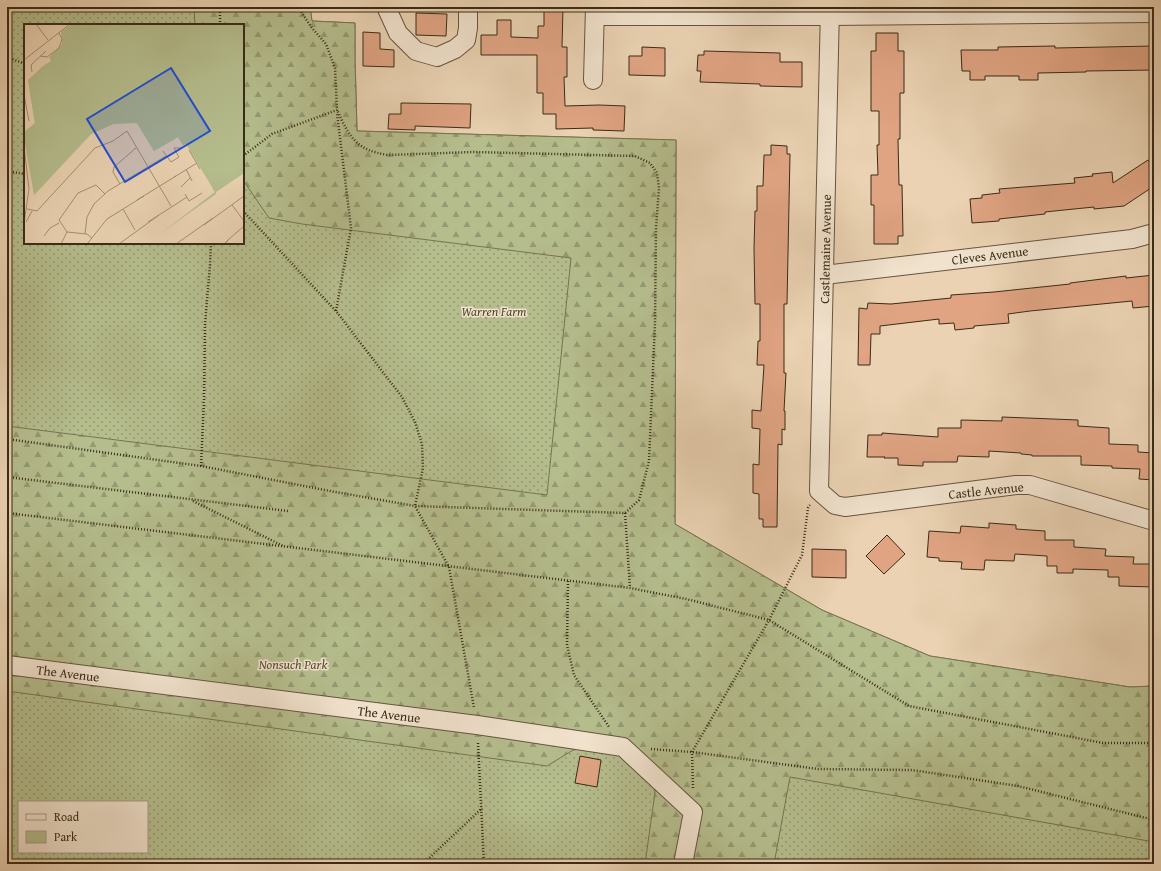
<svg xmlns="http://www.w3.org/2000/svg" width="1161" height="871" font-family="'Gentium Book Plus',serif">
  <style>
    .green { fill: url(#green-dots); stroke: #787452; fill-rule: evenodd }
    .forest { fill: url(#forest-firs); stroke: #787452 }
    .building { fill: #e0a483; stroke: #3a2b17 }
    .lines { fill: none; stroke-linecap: round; stroke-linejoin: round }
    .street-casing { stroke: #66553e; stroke-width: 20 }
    .path { stroke: #3a2b17; stroke-width: 2.5; stroke-dasharray: 1 2; stroke-linecap: butt }
    .street { stroke: #f1e2cd; stroke-width: 18 }
    .labels { text-anchor: middle; stroke-width: 3; stroke-linejoin: round; paint-order: stroke }
    .street-label { font-size: 13px; fill: #3a2b17; stroke: #f1e2cd }
    .park-label { font-size: 13px; font-style: italic; fill: #53482f; stroke: #f1e2cd }
    .inset-road { fill: none; stroke: #a48f74; stroke-width: 1 }
    .view { fill: #1d4ed8; fill-opacity: 0.15; stroke: #1d4ed8; stroke-width: 2 }
    .inset-edge { fill: none; stroke: #3a2b17; stroke-width: 2 }
  </style>
  <defs>
    <pattern id="green-dots" width="8" height="8" patternUnits="userSpaceOnUse"><rect width="8" height="8" fill="#b5bd8d"/><path d="M2 2h.1M6 6h.1" fill="none" stroke="#949a72" stroke-width="1.8" stroke-linecap="round"/></pattern>
    <pattern id="forest-firs" width="22" height="20" patternUnits="userSpaceOnUse"><rect width="22" height="20" fill="#b5bd8d"/><path d="M5 1l3.5 6h-7zM16 11l3.5 6h-7z" fill="#949a72"/></pattern>
  </defs>
  <rect width="100%" height="100%" fill="#ead2b2"/>
  <filter id="stains"><feTurbulence type="fractalNoise" baseFrequency=".005" numOctaves="4"/><feColorMatrix values="0 0 0 0 .2 0 0 0 0 .09 0 0 0 0 .02 0 0 0 .5 -.17"/></filter>
  <radialGradient id="worn" r=".72"><stop offset=".6" stop-color="#630" stop-opacity="0"/><stop offset="1" stop-color="#630" stop-opacity=".3"/></radialGradient>
  <!-- green -->
  <path class="green" d="M7 7H310L312 21 355 23V59L357 131 676 140 675 524 822 610 930 656 1130 687 1154 686V864H7ZM25 25H243V243H25ZM19 802H147V852H19Z"/>
  <!-- forest -->
  <polygon class="forest" points="194,7 310,7 312,21 355,23 355,59 357,131 676,140 675,524 822,610 930,656 1130,687 1154,686 1154,842 790,777 774,864 645,864 657,778 596,736 547,766 7,691 7,426 547,495 571,258 302,224 269,218 243,180 243,25 195,25"/>
  <!-- building -->
  <g class="building">
    <polygon points="544,7 563,7 562,47 567,47 567,77 564,77 565,106 599,105 625,106 624,131 593,130 593,128 556,129 556,114 543,114 543,93 537,93 537,55 481,55 481,35 497,35 497,20 511,20 511,37 538,38 538,26 544,26"/>
    <polygon points="416,13 447,14 446,36 416,35"/>
    <polygon points="363,32 380,33 380,49 394,50 394,67 363,66"/>
    <polygon points="876,33 898,33 898,51 904,51 904,93 900,93 900,139 898,139 899,185 902,185 903,236 898,236 898,244 874,244 874,205 871,205 871,175 878,175 877,145 879,145 879,111 871,111 871,51 876,51"/>
    <polygon points="1055,46 1055,48 1154,46 1154,70 1086,71 1086,72 1038,73 1038,80 1019,80 1019,76 985,76 985,80 970,80 970,71 962,71 961,50 998,50 998,47"/>
    <polygon points="642,47 665,48 665,76 629,75 629,56 642,56"/>
    <polygon points="704,51 780,53 780,62 802,62 802,87 760,86 760,84 700,82 701,71 697,71 698,55 704,55"/>
    <polygon points="401,103 471,104 470,128 415,126 415,130 388,129 389,114 401,114"/>
    <polygon points="771,145 787,146 787,154 790,154 787,304 784,304 784,373 786,373 784,411 785,411 785,430 782,429 782,445 778,444 777,527 763,527 763,519 759,519 759,494 753,493 753,464 759,465 760,429 752,428 752,410 761,411 764,365 757,365 758,341 760,341 760,304 755,304 754,248 755,211 757,211 757,186 763,186 764,155 771,155"/>
    <polygon points="1148,160 1154,168 1154,186 1124,206 1094,209 1094,207 1064,210 1045,212 1045,214 999,219 999,221 972,223 970,199 982,198 982,195 1000,193 999,189 1075,183 1074,178 1093,176 1092,174 1112,172 1113,183"/>
    <polygon points="1154,275 1154,306 1133,308 1132,301 1030,311 1008,314 1009,323 974,326 974,328 955,330 954,323 939,324 939,319 880,326 880,334 871,334 870,365 858,365 859,308 867,309 868,303 891,304 951,298 951,295 994,292 1070,284 1070,283 1126,276 1126,278"/>
    <polygon points="1002,417 1078,420 1078,426 1109,428 1109,444 1138,445 1138,452 1154,453 1154,480 1139,479 1140,469 1112,468 1112,466 1081,465 1081,456 1032,456 1032,455 1021,454 1021,453 989,451 989,457 958,456 957,462 923,462 923,466 898,465 898,458 884,458 885,457 867,457 868,435 882,435 882,433 938,437 938,428 961,428 961,420 1002,421"/>
    <polygon points="989,523 1016,525 1016,529 1045,531 1045,540 1074,540 1074,547 1106,549 1105,556 1134,557 1133,564 1154,564 1154,587 1119,586 1119,577 1108,577 1108,570 1073,569 1073,573 1057,573 1057,566 1047,566 1047,556 1015,554 1014,561 985,560 984,570 961,569 962,562 939,561 939,558 927,557 929,531 960,533 961,526 989,528"/>
    <polygon points="887,535 905,554 884,574 866,556"/>
    <polygon points="812,549 846,550 846,578 812,577"/>
    <polygon points="580,756 601,760 597,787 575,783"/>
  </g>
  <g class="lines">
    <defs>
      <g id="street">
        <polyline points="830,7 819,491 835,505 845,507 1016,485 1030,485 1154,521"/>
        <polyline points="387,9 398,33 416,51 437,57 455,49 466,40 468,28 468,7"/>
        <polyline points="595,16 830,16 1154,13"/>
        <polyline points="593,80 595,7"/>
        <polyline points="824,275 1132,239 1154,233"/>
        <polyline points="7,665 477,725 623,747 693,812 683,864"/>
      </g>
    </defs>
    <!-- street casing -->
    <use href="#street" class="street-casing"/>
    <!-- path -->
    <g class="path">
      <polyline points="220,25 220,7"/>
      <polyline points="7,57 25,64"/>
      <polyline points="243,156 272,134 337,110 335,68 326,44 312,28 302,13 300,7"/>
      <polyline points="7,171 25,174"/>
      <polyline points="243,211 336,311 402,397 415,422 422,444 423,468 415,506 449,567 474,708"/>
      <polyline points="336,311 351,228 337,113"/>
      <path d="M7 439 201 466 330 491 415 506 625 513 639 500 649 461 655 323 656 228 659 188 657 173 650 163 635 156 474 152 388 155C356 150 350 138 337 110"/>
      <polyline points="201,466 204,401 205,324 210,265 211,243"/>
      <polyline points="7,477 288,511"/>
      <polyline points="193,501 283,546"/>
      <polyline points="7,513 630,588 686,599 769,620 909,706 1103,743 1154,743"/>
      <polyline points="625,513 630,588"/>
      <polyline points="568,581 567,645 574,675 609,727"/>
      <polyline points="478,743 484,864"/>
      <polyline points="651,749 692,752 818,769 912,770 1018,786 1154,820"/>
      <polyline points="693,788 692,752 769,620 802,555 808,508 810,505"/>
      <polyline points="423,864 482,808"/>
    </g>
    <!-- street -->
    <use href="#street" class="street"/>
  </g>
  <g class="labels">
    <!-- street labels -->
    <g class="street-label">
      <text transform="translate(825 249) rotate(-89)" y="5">Castlemaine Avenue</text>
      <text transform="translate(990 255) rotate(-7)" y="5">Cleves Avenue</text>
      <text transform="translate(986 490) rotate(-6)" y="5">Castle Avenue</text>
      <text transform="translate(68 673) rotate(7)" y="5">The Avenue</text>
      <text transform="translate(389 714) rotate(7)" y="5">The Avenue</text>
    </g>
    <!-- park labels -->
    <g class="park-label">
      <text x="494" y="316">Warren Farm</text>
      <text x="293" y="669">Nonsuch Park</text>
    </g>
  </g>
  <!-- overview -->
  <g transform="translate(24 24)">
    <rect width="220" height="220" fill="#ead2b2"/>
    <path d="M48 0H220V149L191 168 167 126 162 120 159 121 154 113 130 127 113 99H99L89 100 67 110 10 171 0 114 11 99 4 56 27 37 25 33 38 20 37 8Z" fill="#b5bd8d"/>
    <path d="M220 12V53L199 62 205 77 201 80 192 65 124 95 133 113 156 103 163 106 182 129 197 126 188 133H183L192 148 194 158 199 157 220 142V149L192 168V170L137 209 191 168 162 120 159 121 154 113 130 127 113 99 89 100 67 110 10 171 6 132 32 116 21 98 0 114V108L11 99 4 56 19 42 27 37 34 66 45 72 43 87 49 103 94 85 85 62 87 59 93 68V58L104 79 110 80 112 75 205 36 219 25 215 13Z" fill="#b5bd8d"/>
    <path class="inset-road" d="M12 0 24 16M16 32 23 33 35 24 38 15 35 9M0 36 46 0M8 48 7 41 22 27M0 71 5 97M0 123 5 165 0 199M165 126 176 145M139 127 147 138 155 133 150 124H157M162 145 168 157M152 152 173 139M96 160 89 148 90 143 113 123M157 163 166 154M161 170 165 177 178 169M113 176 152 152 150 153M208 181 220 197M3 185 13 187 71 124 89 117 103 107 147 182M99 185 111 206M135 191 163 173M2 198 8 187M180 201 220 172M61 210 63 193 70 180 84 167 142 132M20 212 26 204 35 199M68 214 63 210 43 208 35 196 54 169 72 161 81 170M205 215 220 202M37 220 43 208M63 220 83 195 120 172M95 220 135 191 124 198M152 220 189 194M200 220 205 215 201 220"/>
    <path class="view" d="M147 44 186 107 101 158 63 95Z"/>
    <rect width="220" height="220" class="inset-edge"/>
  </g>
  <!-- margin -->
  <rect width="1161" height="871" fill="none" stroke="#ead2b2" stroke-width="24"/>
  <rect x="8" y="8" width="1145" height="855" fill="none" stroke="#3a2b17" stroke-width="2"/>
  <rect x="12" y="12" width="1137" height="847" fill="none" stroke="#3a2b17"/>
  <!-- legend -->
  <rect x="18" y="801" width="130" height="52" fill="#f1e2cd" stroke="#a89984"/>
  <rect x="26" y="814" width="20" height="6" fill="#f1e2cd" stroke="#a89984"/>
  <text x="54" y="821" font-size="12" fill="#3a2b17">Road</text>
  <rect x="26" y="831" width="20" height="12" fill="#b5bd8d" stroke="#a89984"/>
  <text x="54" y="841" font-size="12" fill="#3a2b17">Park</text>
  <rect width="100%" height="100%" filter="url(#stains)"/>
  <rect width="100%" height="100%" fill="url(#worn)"/>
</svg>
